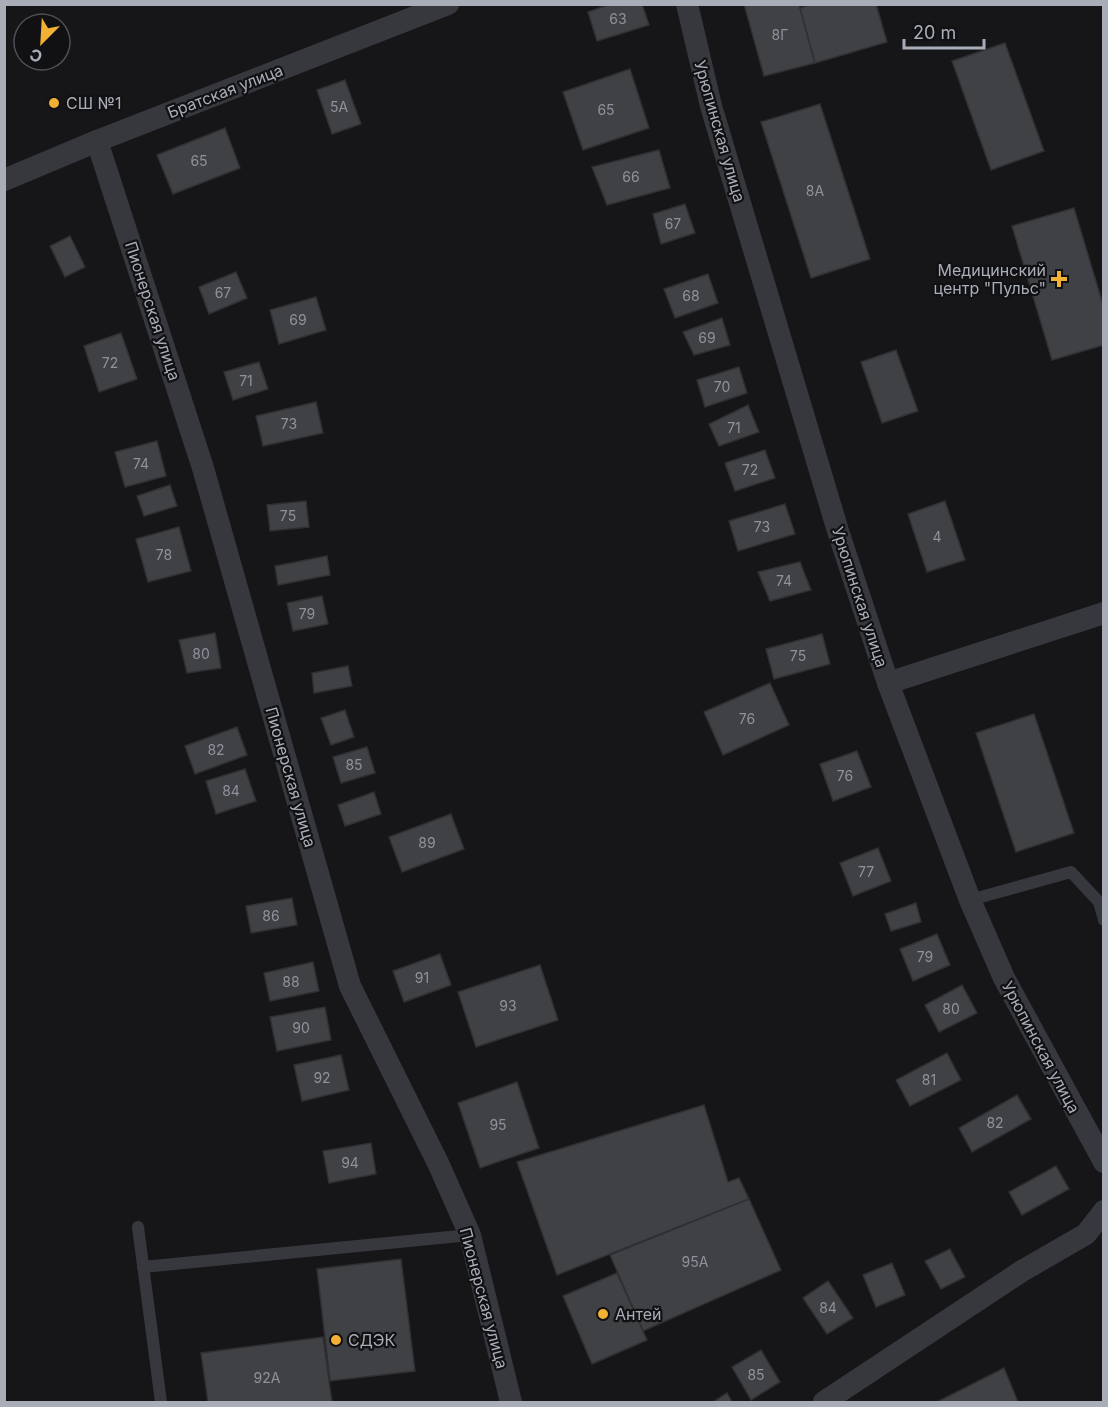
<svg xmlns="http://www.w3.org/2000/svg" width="1108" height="1407" font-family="Inter,sans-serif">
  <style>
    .building { fill: #404145; stroke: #303034; stroke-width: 1.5 }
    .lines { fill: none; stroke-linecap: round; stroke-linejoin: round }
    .service { stroke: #37383d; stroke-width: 12 }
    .minor { stroke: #37383d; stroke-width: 22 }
    .poi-dot { fill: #f2b134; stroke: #111113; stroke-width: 2 }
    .labels { text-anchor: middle; stroke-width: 4.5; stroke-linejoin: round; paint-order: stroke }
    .number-label { font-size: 14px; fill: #8e929b }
    .street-label { font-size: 16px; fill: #a8adb8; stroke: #111113 }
    .poi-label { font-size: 16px; fill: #a8adb8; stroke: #111113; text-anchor: start }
  </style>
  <rect width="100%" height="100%" fill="#161618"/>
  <!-- building -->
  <g class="building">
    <polygon points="611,4 642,4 649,25 597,41 588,12"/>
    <polygon points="744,4 799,4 815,63 764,76"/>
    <polygon points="812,4 876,4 887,42 815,63 800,8"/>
    <polygon points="1005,43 1044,151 991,170 952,61"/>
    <polygon points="630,69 649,128 583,150 563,92"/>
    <polygon points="345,80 361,124 332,134 317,90"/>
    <polygon points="820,104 870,259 811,278 761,122"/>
    <polygon points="225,128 240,168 173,194 157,155"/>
    <polygon points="659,150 670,188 607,205 592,167"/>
    <polygon points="685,204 695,233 661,244 653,214"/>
    <polygon points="1074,208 1104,308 1104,345 1052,360 1012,226"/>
    <polygon points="70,236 85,267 65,277 50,246"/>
    <polygon points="236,272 247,298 209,314 199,287"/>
    <polygon points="708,274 718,303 675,318 664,289"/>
    <polygon points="316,297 326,330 279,344 270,310"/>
    <polygon points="722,318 730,345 694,355 683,332"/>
    <polygon points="121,333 137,379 99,392 84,346"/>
    <polygon points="896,350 918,411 882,423 861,362"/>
    <polygon points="259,362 268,389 233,400 224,372"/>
    <polygon points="739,367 747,393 705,407 697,380"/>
    <polygon points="316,402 323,433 263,446 256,416"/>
    <polygon points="748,405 759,432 719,446 709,424"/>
    <polygon points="157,441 166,476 125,487 115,452"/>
    <polygon points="765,450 775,478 735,491 725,463"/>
    <polygon points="170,485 177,506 144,516 137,496"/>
    <polygon points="306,501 309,527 270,531 267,505"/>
    <polygon points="945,501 965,560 927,572 908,514"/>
    <polygon points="785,504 795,534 738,551 729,521"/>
    <polygon points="179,527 191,571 148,582 136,539"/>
    <polygon points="327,556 330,575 278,585 275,566"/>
    <polygon points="800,562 811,590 770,601 758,572"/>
    <polygon points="322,596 328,624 293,631 287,603"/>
    <polygon points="215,633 221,668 187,673 179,640"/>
    <polygon points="822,634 830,664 774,679 766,649"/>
    <polygon points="348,666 352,686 314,693 312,673"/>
    <polygon points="770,683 789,725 723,755 704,712"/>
    <polygon points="345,710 354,737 331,745 321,718"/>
    <polygon points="1034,714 1074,833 1016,852 976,733"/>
    <polygon points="237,727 247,755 195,774 185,746"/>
    <polygon points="367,747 375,773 341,783 333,757"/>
    <polygon points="857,751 871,787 833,801 820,764"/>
    <polygon points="245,769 256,801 216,814 206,781"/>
    <polygon points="374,792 381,814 345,826 338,805"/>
    <polygon points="451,814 464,849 402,872 389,837"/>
    <polygon points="878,848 891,881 853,896 840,863"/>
    <polygon points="292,898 297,925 251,933 246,906"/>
    <polygon points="916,903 921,922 891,931 885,914"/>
    <polygon points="937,934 950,965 913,981 900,949"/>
    <polygon points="440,954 451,985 404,1002 393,971"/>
    <polygon points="313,962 319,991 270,1001 264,973"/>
    <polygon points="540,965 558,1020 476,1047 458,992"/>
    <polygon points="962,985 977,1013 939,1032 925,1005"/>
    <polygon points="325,1007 331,1040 277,1051 270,1017"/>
    <polygon points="947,1053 961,1080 910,1106 896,1080"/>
    <polygon points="341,1055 349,1090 302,1101 294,1065"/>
    <polygon points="517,1082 539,1148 480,1168 458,1103"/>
    <polygon points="1017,1095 1031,1119 972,1152 959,1128"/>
    <polygon points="704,1105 728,1182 739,1178 749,1199 557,1275 517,1162"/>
    <polygon points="371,1143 376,1174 329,1183 323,1151"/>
    <polygon points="1056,1166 1069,1189 1022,1215 1009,1192"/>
    <polygon points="749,1199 781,1270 643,1331 610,1255"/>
    <polygon points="950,1249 965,1277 941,1289 925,1261"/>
    <polygon points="401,1259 415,1371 330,1381 317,1269"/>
    <polygon points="892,1263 905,1295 876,1307 863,1275"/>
    <polygon points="617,1273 647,1340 592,1364 563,1296"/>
    <polygon points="828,1281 853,1318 827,1334 803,1298"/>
    <polygon points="323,1337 332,1402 208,1402 201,1353"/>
    <polygon points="761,1350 780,1382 751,1400 732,1367"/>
    <polygon points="1004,1368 1018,1402 937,1402"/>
    <polygon points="727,1393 732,1402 713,1402"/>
  </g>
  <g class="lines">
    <!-- service -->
    <g class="service">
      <polyline points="970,900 1071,872 1099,902 1104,920"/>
      <polyline points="138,1227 161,1402"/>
      <polyline points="143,1267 470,1235"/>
    </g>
    <!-- minor -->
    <g class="minor">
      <polyline points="687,4 711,106 838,531 888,683 970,900 1004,978 1104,1162"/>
      <polyline points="97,141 203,468 350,986 438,1163 470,1235 511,1402"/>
      <polyline points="4,180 97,141 448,4"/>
      <polyline points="888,683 1104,613"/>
      <polyline points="824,1402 1022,1271 1086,1234 1104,1211"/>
    </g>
  </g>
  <!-- markers -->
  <g class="poi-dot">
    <circle cx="54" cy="103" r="6"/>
    <path d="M1056 270h6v6h6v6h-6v6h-6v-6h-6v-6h6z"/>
    <circle cx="603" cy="1314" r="6"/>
    <circle cx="336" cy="1340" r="6"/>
  </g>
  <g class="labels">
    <!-- number labels -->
    <g class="number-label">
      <text x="618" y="24">63</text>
      <text x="780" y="40">8Г</text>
      <text x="339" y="112">5А</text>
      <text x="606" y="115">65</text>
      <text x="199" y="166">65</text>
      <text x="631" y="182">66</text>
      <text x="815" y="196">8А</text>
      <text x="673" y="229">67</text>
      <text x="223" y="298">67</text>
      <text x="691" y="301">68</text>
      <text x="298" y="325">69</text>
      <text x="707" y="343">69</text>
      <text x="110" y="368">72</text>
      <text x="246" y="386">71</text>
      <text x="722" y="392">70</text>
      <text x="289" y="429">73</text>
      <text x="734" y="433">71</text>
      <text x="141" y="469">74</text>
      <text x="750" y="475">72</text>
      <text x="288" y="521">75</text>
      <text x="762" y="532">73</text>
      <text x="937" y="542">4</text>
      <text x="164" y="560">78</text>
      <text x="784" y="586">74</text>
      <text x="307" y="619">79</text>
      <text x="201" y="659">80</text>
      <text x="798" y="661">75</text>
      <text x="747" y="724">76</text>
      <text x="216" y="755">82</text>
      <text x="354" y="770">85</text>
      <text x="845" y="781">76</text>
      <text x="231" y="796">84</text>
      <text x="427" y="848">89</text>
      <text x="866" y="877">77</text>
      <text x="271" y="921">86</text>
      <text x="925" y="962">79</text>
      <text x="422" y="983">91</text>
      <text x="291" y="987">88</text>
      <text x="508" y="1011">93</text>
      <text x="951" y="1014">80</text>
      <text x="301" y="1033">90</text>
      <text x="322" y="1083">92</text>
      <text x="929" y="1085">81</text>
      <text x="995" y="1128">82</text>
      <text x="498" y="1130">95</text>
      <text x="350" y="1168">94</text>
      <text x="695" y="1267">95А</text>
      <text x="828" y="1313">84</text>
      <text x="756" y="1380">85</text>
      <text x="267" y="1383">92А</text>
    </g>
    <!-- street labels -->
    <g class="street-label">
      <text transform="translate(225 91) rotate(-21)" y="6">Братская улица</text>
      <text transform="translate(720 131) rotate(74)" y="6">Урюпинская улица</text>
      <text transform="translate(153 311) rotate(72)" y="6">Пионерская улица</text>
      <text transform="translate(860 597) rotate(72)" y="6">Урюпинская улица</text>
      <text transform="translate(291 777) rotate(74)" y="6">Пионерская улица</text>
      <text transform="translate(1041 1047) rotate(62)" y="6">Урюпинская улица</text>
      <text transform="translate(484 1298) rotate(75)" y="6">Пионерская улица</text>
    </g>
    <!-- poi labels -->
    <g class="poi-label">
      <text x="66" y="109">СШ №1</text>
      <text x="1046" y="276" text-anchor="end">Медицинский<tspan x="1046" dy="18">центр "Пульс"</tspan></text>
      <text x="615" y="1320">Антей</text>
      <text x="348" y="1346">СДЭК</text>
    </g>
  </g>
  <!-- border -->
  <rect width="1108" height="1407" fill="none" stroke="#a8adb8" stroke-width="12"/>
  <!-- north arrow -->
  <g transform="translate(42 42) rotate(204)"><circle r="28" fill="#111113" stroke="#4d4f55" stroke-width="1.5"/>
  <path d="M0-4.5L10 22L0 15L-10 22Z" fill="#f2b134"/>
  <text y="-9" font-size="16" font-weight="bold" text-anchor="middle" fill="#a8adb8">С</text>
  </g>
  <!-- scale -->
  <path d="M904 39v9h80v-9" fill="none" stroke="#a8adb8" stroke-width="3"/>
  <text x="913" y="39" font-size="18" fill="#a8adb8" stroke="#111113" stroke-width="4.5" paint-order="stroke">20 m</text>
</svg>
